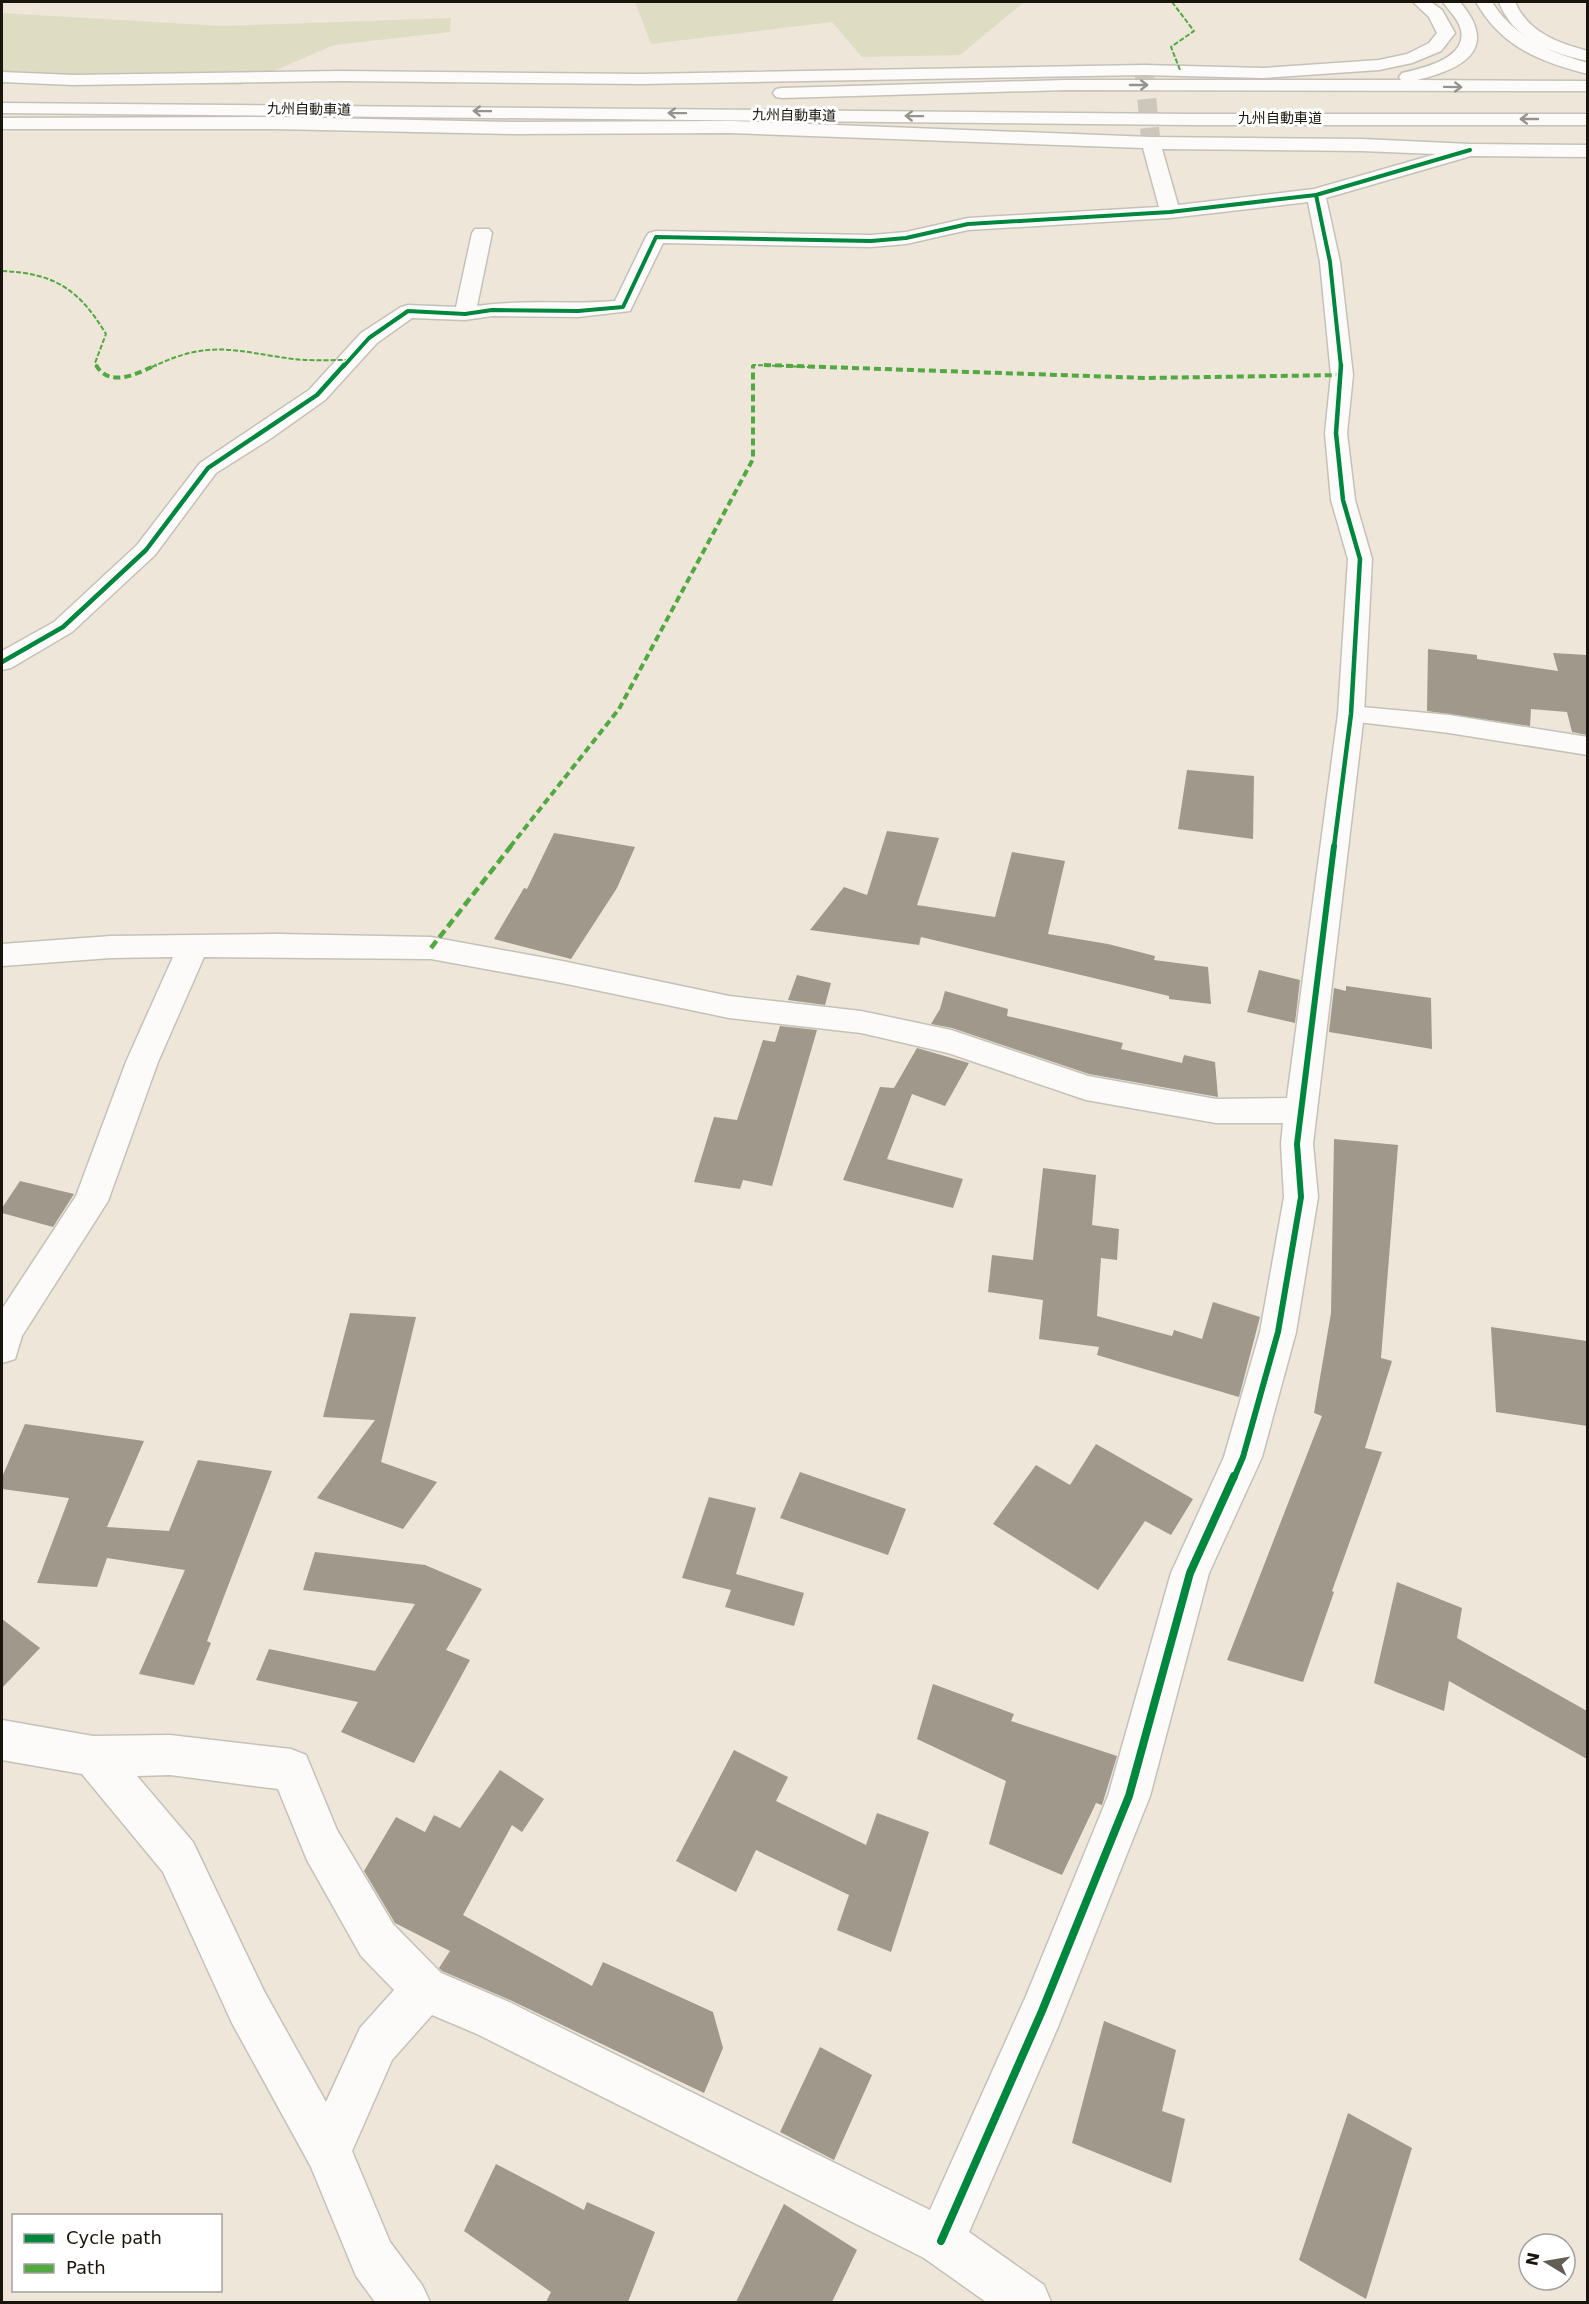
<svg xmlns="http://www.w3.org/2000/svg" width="1589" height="2304" font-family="'DejaVu Sans','Noto Sans JP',sans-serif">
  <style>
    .green { fill: #dedcc3 }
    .building { fill: #9f988b }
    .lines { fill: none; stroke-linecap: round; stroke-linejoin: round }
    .minor-tunnel { stroke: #cdc6ba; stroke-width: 19; stroke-dasharray: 19 10; stroke-linecap: butt }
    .minor-casing { stroke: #c6c1b8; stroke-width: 3 }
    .tertiary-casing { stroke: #c6c1b8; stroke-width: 3 }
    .motorway-casing { stroke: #c6c1b8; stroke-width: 3 }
    .minor { fill: #fcfbf9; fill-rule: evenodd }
    .tertiary { fill: #fcfbf9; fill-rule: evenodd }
    .motorway { fill: #fcfbf9; fill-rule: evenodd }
    .quiet-far2 { stroke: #52a841; stroke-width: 2; stroke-dasharray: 5 2; stroke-linecap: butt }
    .quiet-far1 { stroke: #52a841; stroke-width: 4; stroke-dasharray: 7 4; stroke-linecap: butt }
    .quiet { stroke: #52a841; stroke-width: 4.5; stroke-dasharray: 9 4.5; stroke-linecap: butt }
    .cycleway-far3-casing { stroke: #fff; stroke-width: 6 }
    .cycleway-far2-casing { stroke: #fff; stroke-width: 8 }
    .cycleway-far1-casing { stroke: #fff; stroke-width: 10 }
    .cycleway-casing { stroke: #fff; stroke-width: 11 }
    .cycleway-far3 { stroke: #00873e; stroke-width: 4 }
    .cycleway-far2 { stroke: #00873e; stroke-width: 4.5 }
    .cycleway-far1 { stroke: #00873e; stroke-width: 6 }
    .cycleway { stroke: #00873e; stroke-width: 8 }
    .oneway { stroke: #96938e }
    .labels { text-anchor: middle; stroke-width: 6; stroke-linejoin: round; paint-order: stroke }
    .far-street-label { font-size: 14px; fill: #19140c; stroke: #fff }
  </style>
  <rect width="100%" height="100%" fill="#ede6d9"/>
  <!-- green -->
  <g class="green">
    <polygon points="635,2 1024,2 960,55 862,57 832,22 651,44"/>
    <polygon points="2,13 223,26 451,18 450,32 334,45 241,85 2,80"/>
  </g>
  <!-- building -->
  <g class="building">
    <polygon points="1428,649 1477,655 1477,659 1558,671 1553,653 1587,655 1587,735 1572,732 1567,712 1531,709 1530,726 1427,711"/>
    <polygon points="1187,770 1254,776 1253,839 1178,829"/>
    <polygon points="887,831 939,838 917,905 995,917 1012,852 1065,861 1048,934 1108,944 1155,956 1154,960 1208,967 1211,1004 1169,999 1169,996 921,937 919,945 810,930 844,887 867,895"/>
    <polygon points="554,833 635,847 617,888 571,959 494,939 524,888 527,889"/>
    <polygon points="1259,970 1300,980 1295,1023 1247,1012"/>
    <polygon points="797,975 831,983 825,1005 788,1000"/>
    <polygon points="1346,986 1431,998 1432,1049 1329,1032 1334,988 1346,991"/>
    <polygon points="945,991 1008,1009 1007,1016 1123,1043 1121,1049 1182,1063 1184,1055 1215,1062 1218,1097 1089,1074 952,1028 931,1024 940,1009"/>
    <polygon points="780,1026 817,1030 772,1186 743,1180 740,1189 694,1182 714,1117 737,1120 763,1040 775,1042"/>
    <polygon points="917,1048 969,1063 945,1106 912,1094 887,1159 963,1179 953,1208 843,1180 880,1087 894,1088"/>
    <polygon points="1334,1139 1398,1145 1381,1358 1392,1361 1365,1448 1382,1452 1332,1591 1334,1592 1303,1682 1227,1660 1322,1416 1314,1413 1331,1313"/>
    <polygon points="1043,1168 1096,1175 1092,1225 1119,1229 1117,1260 1101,1258 1097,1316 1172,1336 1174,1330 1202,1339 1213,1302 1260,1317 1239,1397 1097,1355 1099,1347 1039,1339 1043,1300 988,1292 992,1255 1033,1260"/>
    <polygon points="20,1181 74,1194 53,1227 2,1213 2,1208"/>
    <polygon points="350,1313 416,1317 381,1462 437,1482 403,1529 317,1498 375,1420 323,1417"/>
    <polygon points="1491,1327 1587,1341 1587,1426 1496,1412"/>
    <polygon points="25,1424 144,1441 107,1527 169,1531 198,1460 272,1471 207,1641 211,1643 194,1685 139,1674 185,1570 107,1558 97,1587 37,1583 69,1498 2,1489 2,1477"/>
    <polygon points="1096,1444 1193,1499 1171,1535 1145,1521 1098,1590 993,1524 1036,1465 1070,1485"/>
    <polygon points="800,1472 906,1509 888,1555 780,1518"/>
    <polygon points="709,1497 756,1508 736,1574 804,1593 794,1626 725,1607 731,1590 682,1578"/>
    <polygon points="315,1552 425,1565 482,1589 446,1650 470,1660 414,1763 341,1732 358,1702 256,1680 269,1649 375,1671 415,1604 303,1590"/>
    <polygon points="1397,1582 1462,1608 1457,1638 1587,1711 1587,1759 1449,1681 1444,1711 1374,1683"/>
    <polygon points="2,1619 40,1648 2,1688"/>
    <polygon points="933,1684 1014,1714 1011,1721 1117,1756 1102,1805 1096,1803 1062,1875 989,1844 1006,1781 917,1739"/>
    <polygon points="734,1750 788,1777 776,1801 866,1845 877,1813 929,1832 891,1952 837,1930 849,1895 756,1850 736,1892 676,1861"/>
    <polygon points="500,1770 544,1799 522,1832 512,1825 463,1915 592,1986 603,1962 713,2012 723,2048 704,2093 510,2000 442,1971 439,1968 450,1951 395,1923 364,1871 396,1817 425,1832 434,1815 460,1828"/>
    <polygon points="1104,2021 1176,2050 1162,2111 1185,2119 1171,2183 1072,2143"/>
    <polygon points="820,2047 872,2075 834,2160 780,2132"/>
    <polygon points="1348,2113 1412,2148 1366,2299 1299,2260"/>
    <polygon points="496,2164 584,2210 587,2202 655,2232 628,2302 546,2302 551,2292 464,2231"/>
    <polygon points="784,2204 857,2250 832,2302 736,2302"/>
  </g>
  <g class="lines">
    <!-- minor-tunnel -->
    <polyline class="minor-tunnel" points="1144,70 1151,143"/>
    <defs>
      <g id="minor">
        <polygon points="1413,2 1431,2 1442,10 1455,33 1441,51 1412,63 1379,70 1263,78 1144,75 642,84 341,81 73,85 2,82 2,72 73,75 341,71 642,74 1144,65 1263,68 1379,60 1407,54 1429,43 1437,33 1429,17"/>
        <path d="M1499 2H1515C1528 32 1557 43 1588 51V61C1550 52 1514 41 1499 2Z"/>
        <path d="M275 117 515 122 731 121 1151 137 1362 139 1470 144 1588 145V157L1471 156 1326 198 1340 262 1353 375 1347 433 1355 500 1372 559 1364 714 1313 1144 1318 1197 1296 1332 1262 1457 1209 1573 1150 1796 1058 2027 969 2232 1044 2285 1051 2302H986L924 2258 477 2034 432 2015 392 2060 352 2151 390 2242 422 2285 430 2302H375L356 2276 311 2167 232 2023 163 1872 82 1774 2 1760V1720L93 1736 170 1735 291 1749 306 1755 337 1830 393 1924 441 1973 509 2002 930 2210 1026 1996 1108 1796 1171 1573 1224 1457 1260 1332 1284 1197 1281 1144 1283 1123H1216L1086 1100 948 1053 861 1033 729 1018 562 983 431 959 204 957 158 1062 108 1201 22 1336 15 1359 2 1363V1309L76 1196 126 1062 173 957 111 958 2 966V944L111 936 279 934 431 937 562 961 729 996 861 1011 951 1030 1088 1076 1216 1099 1287 1098 1338 714 1348 559 1331 500 1325 433 1331 375 1320 262 1308 202 1170 218 968 230 906 244 871 247 663 243 630 311 578 317 492 316 465 320 412 318 377 343 325 400 270 439 216 473 155 555 72 632 11 668 2 670V651L54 622 137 545 200 463 309 390 361 333 401 307 408 305 456 307 472 233 475 229H489L492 233 477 306C522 299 569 305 615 301L646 237 649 233 656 231 871 235 906 232 968 218 1159 207 1143 148 731 133 515 134 275 129H2V118ZM1162 149 1362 151 1436 154 1314 189 1178 205ZM170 1775 278 1789 307 1860 361 1956 394 1990 360 2028 326 2102 264 1991 193 1842 137 1776Z"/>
      </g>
      <polygon id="tertiary" points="1351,706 1449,715 1588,737 1588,755 1449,733 1342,720 1338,714 1342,708"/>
      <g id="motorway">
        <path d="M1443 2H1460C1500 49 1463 69 1417 80L1588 81V91L1066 90 782 98 776 97 773 93 776 89 782 88 1066 80H1401L1399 77 1402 73C1422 68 1467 59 1461 30 1458 18 1449 11 1443 2Z"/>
        <path d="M1476 2H1492C1514 37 1549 52 1588 63V74C1539 62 1501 46 1476 2Z"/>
        <polygon points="2,103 1191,114 1588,114 1588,125 1191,125 2,113"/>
      </g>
    </defs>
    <!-- minor casing -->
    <use href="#minor" class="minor-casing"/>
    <!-- tertiary casing -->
    <use href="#tertiary" class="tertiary-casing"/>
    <!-- motorway casing -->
    <use href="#motorway" class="motorway-casing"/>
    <!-- minor -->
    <use href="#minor" class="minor"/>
    <!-- tertiary -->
    <use href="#tertiary" class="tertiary"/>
    <!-- motorway -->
    <use href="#motorway" class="motorway"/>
    <!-- quiet-far2 -->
    <g class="quiet-far2">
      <polyline points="1172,2 1194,31 1171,47 1180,70"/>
      <path d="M2 271C54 273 79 289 106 334L95 363 97 367"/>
      <path d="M152 367C211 339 233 351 293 359 311 361 331 360 349 360"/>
      <polyline points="753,367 753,365 809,367"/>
    </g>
    <!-- quiet-far1 -->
    <g class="quiet-far1">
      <path d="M96 365C109 388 137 374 156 365"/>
      <polyline points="764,365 1146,378 1342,375"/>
      <polyline points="510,847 619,709 753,459 753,365"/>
    </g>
    <!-- quiet -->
    <polyline class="quiet" points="431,948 511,846"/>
    <defs>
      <g id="cycleway-far3">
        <polyline points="1316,195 1330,262 1341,367"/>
        <polyline points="343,367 369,338 408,311 465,314 492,310 578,311 623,307 656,237 871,241 906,238 968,224 1170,212 1316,195 1470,150"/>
      </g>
      <g id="cycleway-far2">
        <polyline points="2,662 63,627 146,550 208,468 317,395 344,365"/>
        <polyline points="1334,847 1351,714 1360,559 1343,500 1336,433 1341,365"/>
      </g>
      <polyline id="cycleway-far1" points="1234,1478 1243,1457 1278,1332 1301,1197 1297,1144 1334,846"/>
      <polyline id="cycleway" points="941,2241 1042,2011 1129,1796 1190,1573 1234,1476"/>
    </defs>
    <!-- cycleway-far3 casing -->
    <use href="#cycleway-far3" class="cycleway-far3-casing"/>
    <!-- cycleway-far2 casing -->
    <use href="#cycleway-far2" class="cycleway-far2-casing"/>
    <!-- cycleway-far1 casing -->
    <use href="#cycleway-far1" class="cycleway-far1-casing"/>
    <!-- cycleway casing -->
    <use href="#cycleway" class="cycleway-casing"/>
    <!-- cycleway-far3 -->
    <use href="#cycleway-far3" class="cycleway-far3"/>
    <!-- cycleway-far2 -->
    <use href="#cycleway-far2" class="cycleway-far2"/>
    <!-- cycleway-far1 -->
    <use href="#cycleway-far1" class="cycleway-far1"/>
    <!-- cycleway -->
    <use href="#cycleway" class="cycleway"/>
  </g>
  <!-- one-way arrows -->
  <defs><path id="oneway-shaft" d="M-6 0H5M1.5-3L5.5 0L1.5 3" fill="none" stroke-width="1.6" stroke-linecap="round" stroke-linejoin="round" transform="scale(1.5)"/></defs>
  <g class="oneway">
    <use href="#oneway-shaft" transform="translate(1139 85)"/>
    <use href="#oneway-shaft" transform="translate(1453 87) rotate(1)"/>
    <use href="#oneway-shaft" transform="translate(482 111) rotate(-179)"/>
    <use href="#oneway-shaft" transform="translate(677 113) rotate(-179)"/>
    <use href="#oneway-shaft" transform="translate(914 116) rotate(-179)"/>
    <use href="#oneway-shaft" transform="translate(1529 119) rotate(180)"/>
  </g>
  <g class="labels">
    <!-- far-street labels -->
    <g class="far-street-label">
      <text transform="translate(309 109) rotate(1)" y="5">九州自動車道</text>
      <text transform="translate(794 115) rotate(1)" y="5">九州自動車道</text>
      <text x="1280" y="123">九州自動車道</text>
    </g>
  </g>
  <!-- border -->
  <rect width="1589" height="2304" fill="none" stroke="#19140c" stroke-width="6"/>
  <!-- legend -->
  <rect x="12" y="2214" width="210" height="78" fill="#ffffff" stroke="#a3a19e" stroke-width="1.5"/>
  <rect x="24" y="2234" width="30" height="9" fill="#00873e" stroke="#a3a19e" stroke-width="1.5"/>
  <text x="66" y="2244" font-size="18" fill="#19140c">Cycle path</text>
  <rect x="24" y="2264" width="30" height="9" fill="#52a841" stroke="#a3a19e" stroke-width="1.5"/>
  <text x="66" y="2274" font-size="18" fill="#19140c">Path</text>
  <!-- north arrow -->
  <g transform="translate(1547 2262) rotate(281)"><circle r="28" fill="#ffffff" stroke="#a3a19e" stroke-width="1.5"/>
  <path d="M0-4.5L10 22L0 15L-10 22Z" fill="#635e54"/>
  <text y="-9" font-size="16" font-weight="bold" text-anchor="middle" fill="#19140c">N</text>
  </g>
</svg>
